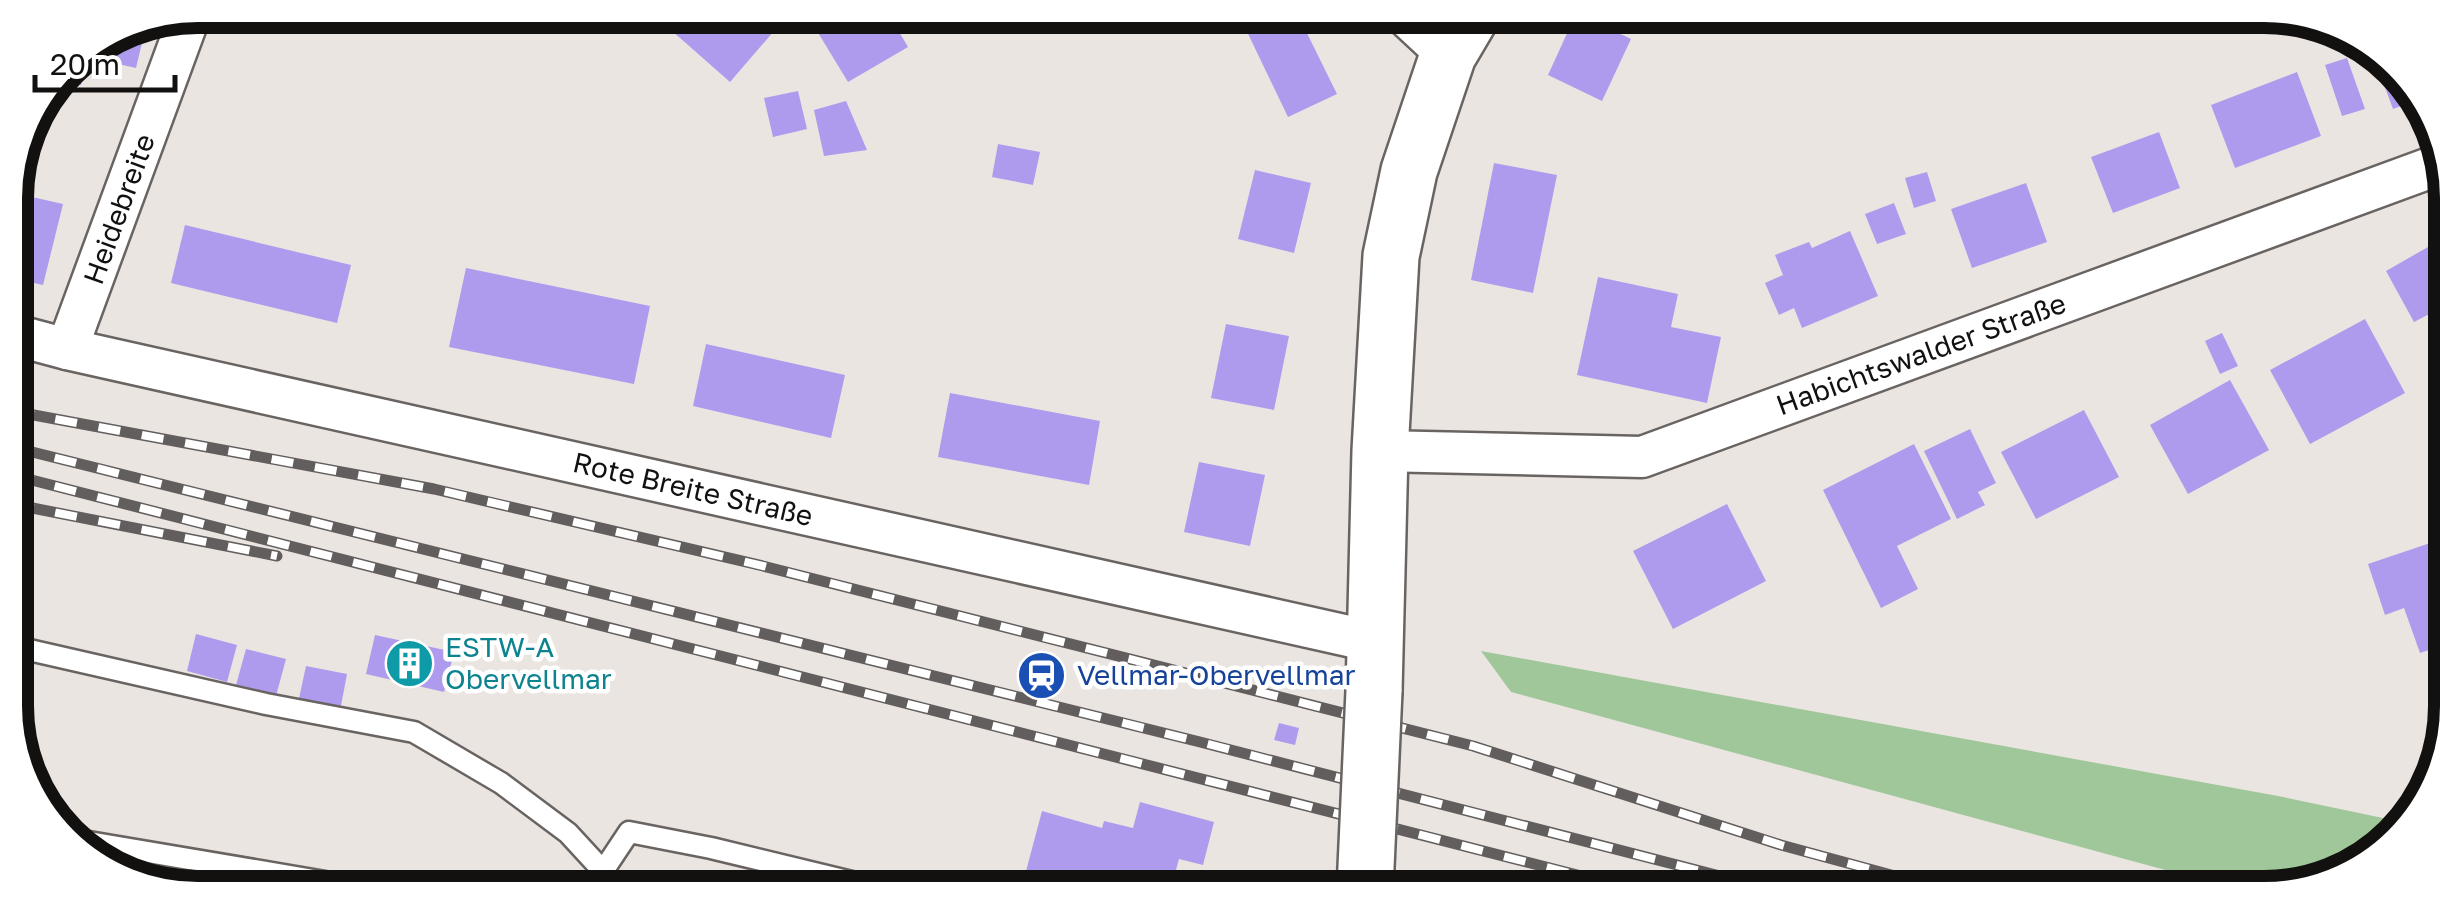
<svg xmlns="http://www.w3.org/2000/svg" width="2462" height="903" font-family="'Golos Text',sans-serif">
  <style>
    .green { fill: #9fc799 }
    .building { fill: #ae9bed }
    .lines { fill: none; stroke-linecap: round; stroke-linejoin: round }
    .service-casing { stroke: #696461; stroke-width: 25 }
    .minor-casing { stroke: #696461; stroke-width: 45 }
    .secondary-casing { stroke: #696461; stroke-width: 60 }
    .service { stroke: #fff; stroke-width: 20 }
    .minor { stroke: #fff; stroke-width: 40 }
    .secondary { stroke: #fff; stroke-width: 55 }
    .rail-casing { stroke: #625e5d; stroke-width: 11 }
    .rail { stroke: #fff; stroke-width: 8; stroke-dasharray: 22; stroke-linecap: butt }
    .secondary-bridge-casing { stroke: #696461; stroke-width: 60; stroke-linecap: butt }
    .secondary-bridge { stroke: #fff; stroke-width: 55 }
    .labels { text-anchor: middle; stroke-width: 9; stroke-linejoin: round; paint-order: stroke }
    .street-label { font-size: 28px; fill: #131110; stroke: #fff }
    .culture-label { font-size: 28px; fill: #0d838f; stroke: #fff; text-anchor: start }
    .transit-label { font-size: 28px; fill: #164399; stroke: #fff; text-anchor: start }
    .rim { fill: none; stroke: #131110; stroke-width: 12 }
  </style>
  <rect width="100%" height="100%" fill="#ebe5e2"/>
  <!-- green -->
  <polygon class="green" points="1481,651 2278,796 2402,822 2379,854 2277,893 2250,893 1511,692"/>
  <!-- building -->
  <g class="building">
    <polygon points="245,10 332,11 326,32"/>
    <polygon points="671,12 752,13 774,31 730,82 663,23"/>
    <polygon points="847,13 888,13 908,47 848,82 817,31"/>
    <polygon points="1239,15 1298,15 1337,94 1288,117"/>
    <polygon points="1575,16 1583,16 1631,39 1602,101 1548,75"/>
    <polygon points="145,30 136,68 87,57 81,85 56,79 73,57"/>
    <polygon points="2372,52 2406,74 2418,100 2393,109"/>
    <polygon points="2347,58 2365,109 2342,116 2325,65"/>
    <polygon points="2297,72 2321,136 2235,168 2211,105"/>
    <polygon points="798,91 807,129 773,137 764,98"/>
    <polygon points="846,101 867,150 824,156 814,110"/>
    <polygon points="2159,132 2180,188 2113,213 2091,157"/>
    <polygon points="998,144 1040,152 1033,185 992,177"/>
    <polygon points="1494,163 1557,175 1533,293 1471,280"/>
    <polygon points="1255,170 1311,183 1294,253 1238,239"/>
    <polygon points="1927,172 1936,201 1914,208 1905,178"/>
    <polygon points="2026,183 2047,242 1972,268 1951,209"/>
    <polygon points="10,192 63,204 43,285 11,278"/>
    <polygon points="1894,203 1906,234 1877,244 1865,214"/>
    <polygon points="185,225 351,265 337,323 171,283"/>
    <polygon points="1850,231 1878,296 1802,328 1794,308 1779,315 1765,283 1783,275 1775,255 1809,242 1812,248"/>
    <polygon points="2428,247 2449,288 2436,295 2443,307 2414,322 2386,271"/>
    <polygon points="466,268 650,306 634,384 449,347"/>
    <polygon points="1598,277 1678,294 1671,327 1721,337 1707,403 1577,375"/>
    <polygon points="2365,319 2405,393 2310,444 2270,370"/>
    <polygon points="1226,324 1289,336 1274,410 1211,398"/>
    <polygon points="2222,333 2238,366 2220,374 2205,341"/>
    <polygon points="706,344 845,375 831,438 693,406"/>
    <polygon points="2230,380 2269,450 2188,494 2150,425"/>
    <polygon points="950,393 1100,421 1089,485 938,457"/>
    <polygon points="2084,410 2119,477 2036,519 2001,452"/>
    <polygon points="1970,429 1996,483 1978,492 1985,505 1957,519 1924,451"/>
    <polygon points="1914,444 1951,519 1897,546 1918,589 1881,608 1823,490"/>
    <polygon points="1199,462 1265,475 1250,546 1184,532"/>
    <polygon points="1727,504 1766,581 1673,629 1633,551"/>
    <polygon points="2445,538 2444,645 2420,653 2404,608 2385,615 2368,564"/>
    <polygon points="196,634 237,645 227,682 187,671"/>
    <polygon points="375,635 454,652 444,692 366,674"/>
    <polygon points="246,649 286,659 276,696 236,685"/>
    <polygon points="306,666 347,674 340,711 298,703"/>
    <polygon points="1279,723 1299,728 1295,745 1274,740"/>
    <polygon points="1140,802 1214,822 1203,865 1179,859 1171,888 1068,887 1025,875 1042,811 1102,828 1104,821 1133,828"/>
  </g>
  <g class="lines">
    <defs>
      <g id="service">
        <polyline points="16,647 266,704 414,732 501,783 568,833 603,871"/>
        <polyline points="71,839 337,884"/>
        <polyline points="604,885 603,871 629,832 711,848 868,886"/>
      </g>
      <g id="minor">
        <polyline points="1406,16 1448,55"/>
        <polyline points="11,334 67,349 1375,642"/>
        <polyline points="67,349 191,12"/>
        <polyline points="1380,451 1642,457 2446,162"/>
      </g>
      <polyline id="secondary" points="1374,691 1380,451 1391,256 1409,171 1448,55 1471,16"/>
    </defs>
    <!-- service casing -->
    <use href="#service" class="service-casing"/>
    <!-- minor casing -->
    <use href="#minor" class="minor-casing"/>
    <!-- secondary casing -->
    <use href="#secondary" class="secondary-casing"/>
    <!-- service -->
    <use href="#service" class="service"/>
    <!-- minor -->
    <use href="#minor" class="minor"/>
    <!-- secondary -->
    <use href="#secondary" class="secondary"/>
    <defs>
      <g id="rail">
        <polyline points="12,411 434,489 763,566 1473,746 1781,845 1950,891"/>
        <polyline points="12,447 1200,742 1774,890"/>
        <polyline points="12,475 1636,890"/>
        <polyline points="12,504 277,556"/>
      </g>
    </defs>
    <!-- rail casing -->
    <use href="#rail" class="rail-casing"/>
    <!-- rail -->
    <use href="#rail" class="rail"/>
    <defs>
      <polyline id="secondary-bridge" points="1365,889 1374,691"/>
    </defs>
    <!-- secondary-bridge casing -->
    <use href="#secondary-bridge" class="secondary-bridge-casing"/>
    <!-- secondary-bridge -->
    <use href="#secondary-bridge" class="secondary-bridge"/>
  </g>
  <!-- icons -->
  <defs>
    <symbol id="building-disc" viewBox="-11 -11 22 22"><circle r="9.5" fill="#0f9aa8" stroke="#fff"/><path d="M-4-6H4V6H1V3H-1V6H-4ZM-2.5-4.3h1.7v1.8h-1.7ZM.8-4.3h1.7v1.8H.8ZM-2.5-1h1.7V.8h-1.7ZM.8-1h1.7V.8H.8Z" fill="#fff"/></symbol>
    <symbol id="station-disc" viewBox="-11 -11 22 22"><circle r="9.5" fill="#1a4fb4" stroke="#fff"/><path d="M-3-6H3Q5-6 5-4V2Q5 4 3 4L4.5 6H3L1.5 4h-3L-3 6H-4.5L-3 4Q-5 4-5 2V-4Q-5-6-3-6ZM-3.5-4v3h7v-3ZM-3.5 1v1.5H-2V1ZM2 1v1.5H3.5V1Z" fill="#fff"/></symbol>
  </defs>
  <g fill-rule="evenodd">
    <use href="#building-disc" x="382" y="636" width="55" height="55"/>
    <use href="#station-disc" x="1014" y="648" width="55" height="55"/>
  </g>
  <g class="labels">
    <!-- street labels -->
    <g class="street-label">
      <text transform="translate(119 209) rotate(-70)" y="10">Heidebreite</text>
      <text transform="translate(1921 354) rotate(-20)" y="10">Habichtswalder Straße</text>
      <text transform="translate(693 489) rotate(13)" y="10">Rote Breite Straße</text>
    </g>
    <!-- culture labels -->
    <g class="culture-label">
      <text x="445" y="657">ESTW-A<tspan x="445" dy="32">Obervellmar</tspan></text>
    </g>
    <!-- transit labels -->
    <g class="transit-label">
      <text x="1077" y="685">Vellmar-Obervellmar</text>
    </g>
  </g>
  <!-- crop -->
  <path d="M0 0H2462V903H0ZM198 28H2264A170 170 0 0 1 2434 198V706A170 170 0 0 1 2264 876H198A170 170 0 0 1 28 706V198A170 170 0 0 1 198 28Z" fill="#fff" fill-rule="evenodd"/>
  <path class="rim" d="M198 28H2264A170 170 0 0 1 2434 198V706A170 170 0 0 1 2264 876H198A170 170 0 0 1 28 706V198A170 170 0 0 1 198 28Z"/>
  <!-- scale -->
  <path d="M35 75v15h140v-15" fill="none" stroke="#131110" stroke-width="5"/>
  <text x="50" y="75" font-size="30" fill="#131110" stroke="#ffffff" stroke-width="8" paint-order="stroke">20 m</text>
</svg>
